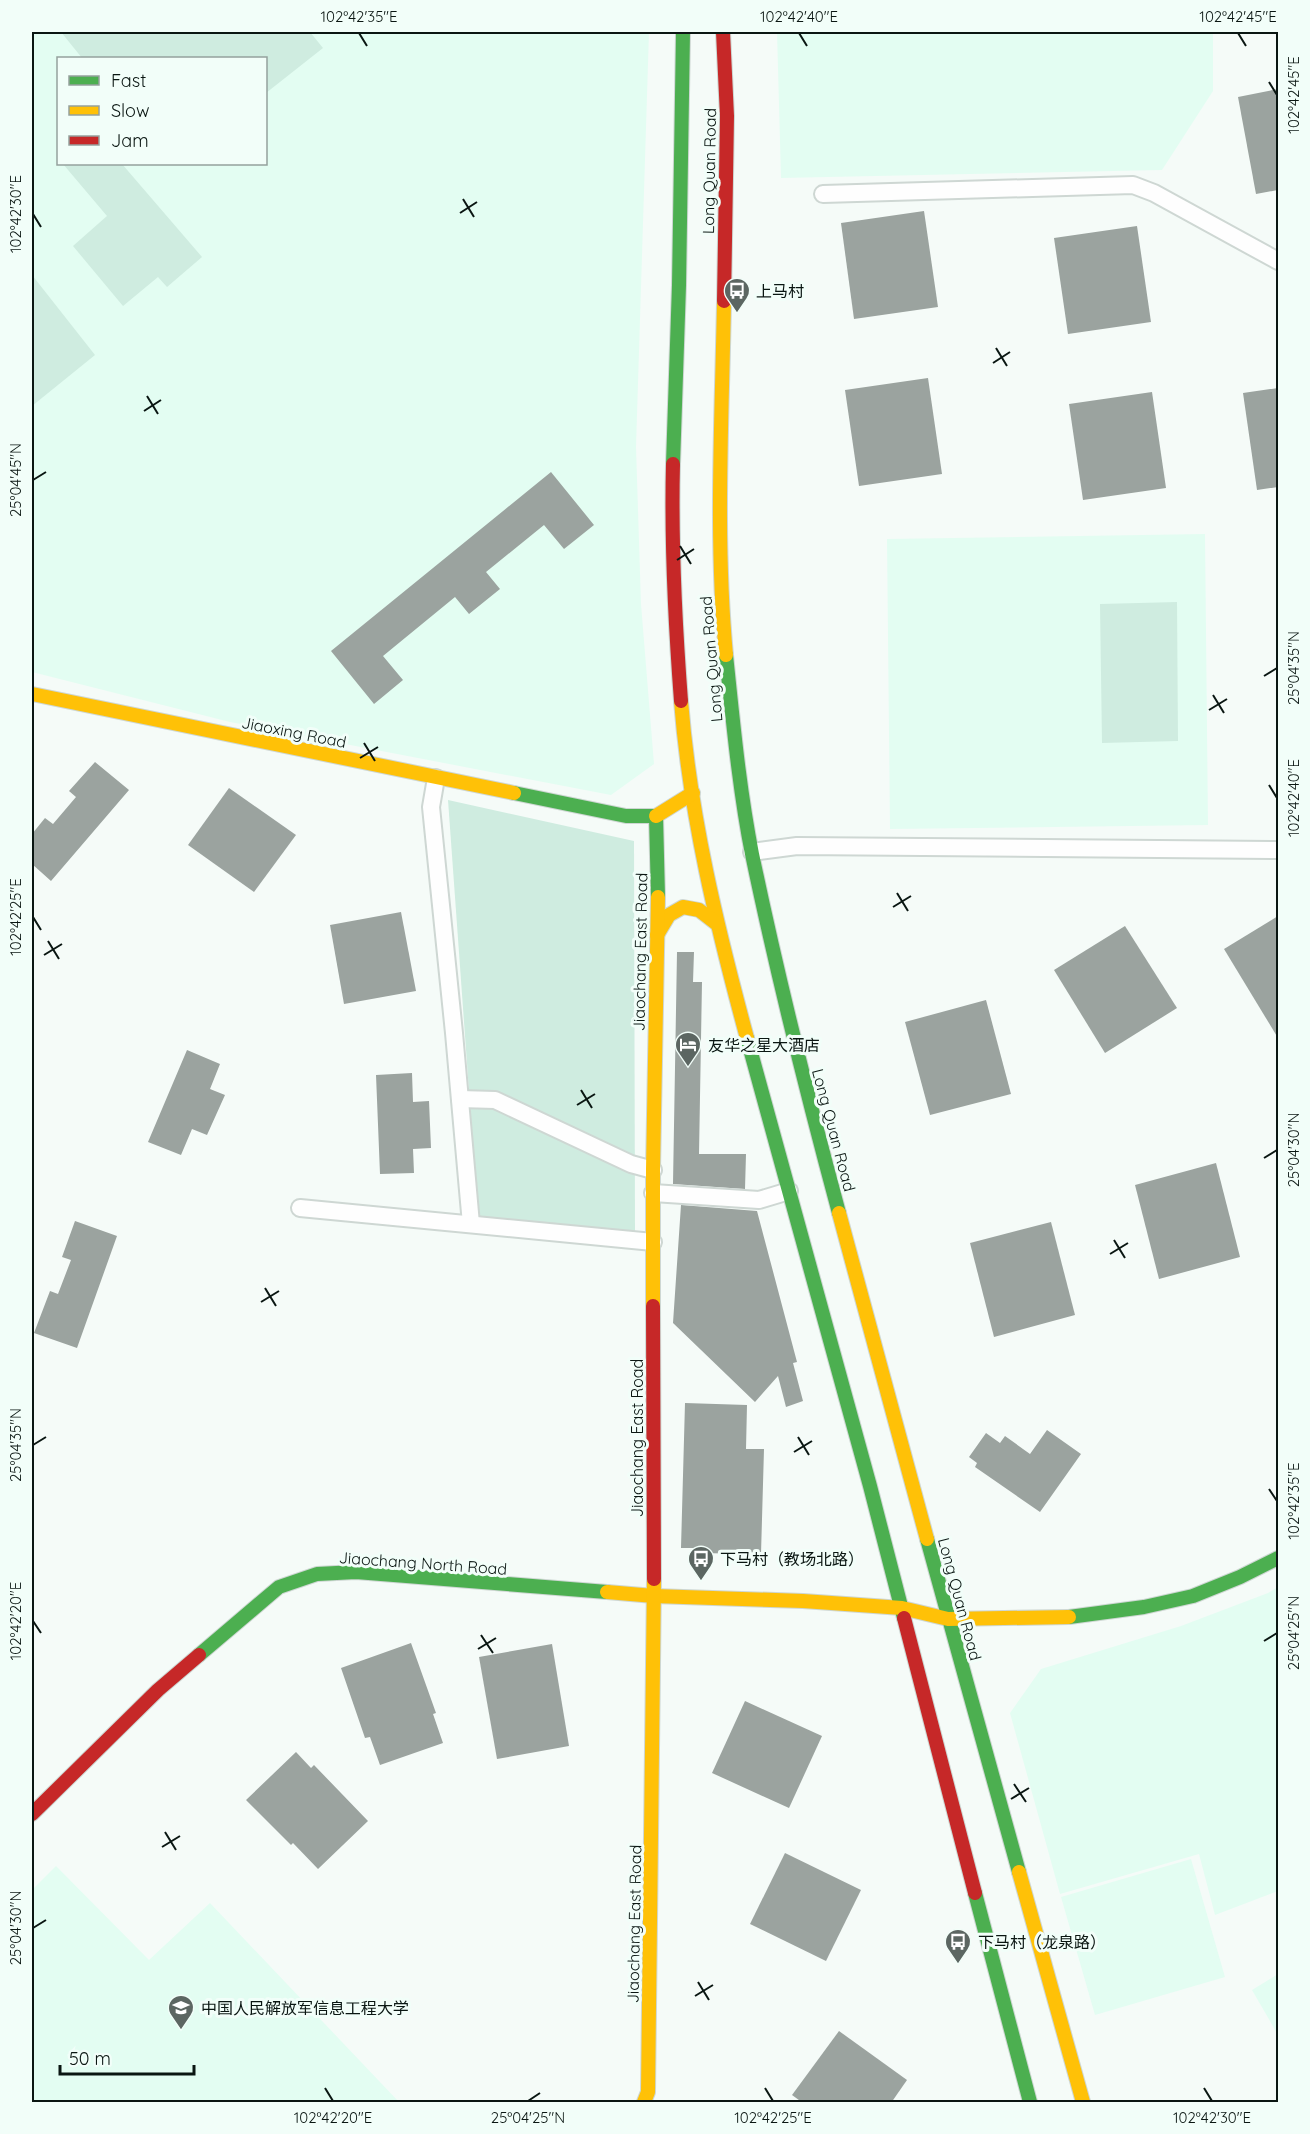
<svg xmlns="http://www.w3.org/2000/svg" width="1310" height="2134" font-family="Quicksand,'Noto Sans SC',sans-serif">
  <style>
    .built { fill: #e3fdf2; fill-rule: evenodd }
    .green { fill: #cfece0 }
    .building { fill: #9ba39f }
    .lines { fill: none; stroke-linecap: round; stroke-linejoin: round }
    .street-casing { stroke: #ced7d3; stroke-width: 20 }
    .fast-casing { stroke: #ced7d3; stroke-width: 16 }
    .slow-casing { stroke: #ced7d3; stroke-width: 16 }
    .jam-casing { stroke: #ced7d3; stroke-width: 16 }
    .street { stroke: #fefefe; stroke-width: 16 }
    .fast { stroke: #4caf50; stroke-width: 14 }
    .slow { stroke: #ffc107; stroke-width: 14 }
    .jam { stroke: #c62828; stroke-width: 14 }
    .ticks { fill: none; stroke: #0a1612; stroke-width: 2 }
    .labels { text-anchor: middle; stroke-width: 6; stroke-linejoin: round; paint-order: stroke }
    .street-label { font-size: 16px; fill: #0a1612; stroke: #f2fef9 }
    .poi-label { font-size: 16px; fill: #0a1612; stroke: #f2fef9; text-anchor: start }
    .neatline { fill: none; stroke: #0a1612; stroke-width: 2 }
    .ticks-label { font-size: 15px; text-anchor: middle; fill: #0a1612 }
  </style>
  <rect width="100%" height="100%" fill="#f5fbf8"/>
  <!-- built -->
  <g class="built">
    <path d="M32 32H649L636 447 641 604 654 764 611 795 230 722 32 672ZM58 58H266V164H58Z"/>
    <polygon points="777,32 1213,32 1213,91 1162,170 781,178"/>
    <polygon points="1205,534 1208,825 890,829 887,539"/>
    <polygon points="1278,1587 1278,1891 1215,1915 1199,1854 1060,1894 1010,1713 1041,1669 1181,1626 1268,1593"/>
    <polygon points="1191,1859 1225,1977 1095,2015 1061,1897"/>
    <polygon points="56,1866 149,1960 210,1903 399,2102 32,2102 32,1890"/>
    <polygon points="1278,1974 1278,2035 1252,1990"/>
  </g>
  <!-- green -->
  <g class="green">
    <polygon points="61,32 310,32 323,48 266,93 266,58 82,58"/>
    <polygon points="63,164 122,164 202,257 167,287 158,277 123,306 73,246 107,216"/>
    <polygon points="32,275 95,355 32,406"/>
    <polygon points="1177,602 1178,741 1102,743 1100,604"/>
    <polygon points="448,800 634,841 635,1233 478,1216"/>
  </g>
  <!-- building -->
  <g class="building">
    <polygon points="1278,89 1278,190 1256,194 1238,97"/>
    <polygon points="924,211 938,307 854,319 841,223"/>
    <polygon points="1137,226 1151,322 1068,334 1054,238"/>
    <polygon points="928,378 942,474 859,486 845,390"/>
    <polygon points="1278,388 1278,487 1257,490 1243,393"/>
    <polygon points="1152,392 1166,488 1083,500 1069,404"/>
    <polygon points="551,472 594,525 564,549 544,525 486,572 500,589 469,614 455,597 383,656 403,680 374,704 331,651"/>
    <polygon points="95,762 129,790 51,881 32,864 32,834 45,818 53,824 76,797 69,791"/>
    <polygon points="229,788 296,835 254,892 188,845"/>
    <polygon points="401,912 416,991 344,1004 330,925"/>
    <polygon points="1278,916 1278,1038 1224,949"/>
    <polygon points="1125,926 1177,1008 1105,1053 1054,970"/>
    <polygon points="677,952 694,952 693,982 702,982 699,1154 746,1154 745,1189 673,1184"/>
    <polygon points="986,1000 1011,1094 930,1115 905,1022"/>
    <polygon points="187,1050 220,1064 210,1089 225,1095 207,1135 192,1129 181,1155 148,1142"/>
    <polygon points="412,1073 413,1102 429,1101 431,1148 413,1149 414,1173 380,1174 376,1075"/>
    <polygon points="1216,1163 1240,1257 1159,1279 1135,1185"/>
    <polygon points="681,1205 757,1211 797,1362 793,1363 803,1401 786,1407 778,1376 755,1402 673,1323"/>
    <polygon points="75,1221 117,1236 77,1348 34,1333 50,1291 58,1294 71,1260 62,1257"/>
    <polygon points="1051,1222 1075,1315 994,1337 970,1243"/>
    <polygon points="685,1403 747,1405 746,1449 764,1449 761,1554 695,1553 695,1548 681,1548"/>
    <polygon points="1047,1430 1081,1454 1040,1512 975,1467 977,1463 969,1457 986,1433 1000,1443 1005,1436 1030,1454"/>
    <polygon points="411,1643 436,1713 433,1714 443,1743 380,1765 370,1737 365,1738 341,1668"/>
    <polygon points="552,1644 569,1746 497,1759 479,1657"/>
    <polygon points="745,1701 822,1736 789,1808 712,1773"/>
    <polygon points="296,1752 311,1768 314,1765 368,1821 318,1869 293,1843 291,1845 246,1800"/>
    <polygon points="785,1853 861,1890 826,1961 750,1924"/>
    <polygon points="839,2031 907,2080 891,2103 803,2103 792,2095"/>
  </g>
  <g class="lines">
    <defs>
      <g id="street">
        <polyline points="823,194 1133,185 1154,193 1278,261"/>
        <polyline points="436,778 431,807 454,1033 471,1224"/>
        <polyline points="752,852 797,846 1278,850"/>
        <polyline points="460,1099 495,1100 631,1164 653,1170"/>
        <polyline points="653,1193 759,1200 789,1191"/>
        <polyline points="300,1208 653,1242"/>
      </g>
      <g id="fast">
        <polyline points="673,464 679,285 683,32"/>
        <path d="M726 655C733 721 739 788 752 854 777 974 807 1094 839 1213"/>
        <polyline points="514,793 626,816 656,816"/>
        <polyline points="656,816 658,897"/>
        <polyline points="747,1038 870,1486 904,1618"/>
        <polyline points="927,1539 1019,1872"/>
        <polyline points="1069,1617 1144,1607 1193,1596 1240,1577 1278,1558"/>
        <polyline points="199,1655 279,1587 317,1574 356,1572 607,1592"/>
        <polyline points="975,1893 1030,2102"/>
      </g>
      <g id="slow">
        <path d="M724 301C722 418 715 538 726 655"/>
        <polyline points="32,694 514,793"/>
        <path d="M681 701C690 816 717 927 747 1038"/>
        <polyline points="656,816 693,793"/>
        <polyline points="657,935 669,915 683,907 699,910 717,924"/>
        <polyline points="839,1213 927,1539"/>
        <polyline points="653,1306 653,1170 658,897"/>
        <polyline points="607,1592 654,1596 803,1601 902,1608 948,1619 1069,1617"/>
        <polyline points="1019,1872 1083,2102"/>
        <polyline points="644,2102 648,2092 654,1579"/>
      </g>
      <g id="jam">
        <polyline points="723,32 727,116 724,301"/>
        <path d="M673 464C671 543 675 622 681 701"/>
        <polyline points="653,1306 654,1579"/>
        <polyline points="904,1618 975,1893"/>
        <polyline points="32,1814 158,1690 199,1655"/>
      </g>
    </defs>
    <!-- street casing -->
    <use href="#street" class="street-casing"/>
    <!-- fast casing -->
    <use href="#fast" class="fast-casing"/>
    <!-- slow casing -->
    <use href="#slow" class="slow-casing"/>
    <!-- jam casing -->
    <use href="#jam" class="jam-casing"/>
    <!-- street -->
    <use href="#street" class="street"/>
    <!-- fast -->
    <use href="#fast" class="fast"/>
    <!-- slow -->
    <use href="#slow" class="slow"/>
    <!-- jam -->
    <use href="#jam" class="jam"/>
  </g>
  <!-- ticks -->
  <path class="ticks" d="M359 33 367 46M799 33 807 46M1238 33 1246 46M1269 82 1277 95M463 199 474 217M460 213 477 202M33 214 41 227M996 348 1007 366M993 363 1010 352M147 396 158 414M144 411 161 400M33 480 46 472M680 546 691 564M677 560 694 549M1264 676 1277 668M1213 695 1224 713M1209 710 1227 699M364 743 375 761M360 758 378 747M1269 785 1277 798M897 893 908 911M893 907 911 896M33 917 41 930M48 941 59 959M44 955 62 944M581 1090 592 1108M577 1105 595 1094M1264 1158 1277 1150M1114 1240 1125 1258M1110 1254 1128 1243M265 1288 276 1306M261 1302 279 1291M798 1437 809 1455M33 1445 46 1437M794 1452 812 1441M1269 1489 1277 1501M33 1621 41 1633M481 1635 493 1653M1264 1641 1277 1633M478 1649 496 1638M1014 1784 1026 1802M1011 1799 1029 1788M165 1832 176 1850M162 1847 180 1836M33 1928 46 1920M698 1982 709 2000M695 1996 713 1985M325 2088 333 2101M765 2088 773 2101M1204 2088 1212 2101M528 2101 540 2093"/>
  <!-- icons -->
  <defs>
    <symbol id="bus-pin" viewBox="-11 -11 22 30"><path d="M0 17L-7.5 6A9.5 9.5 0 1 1 7.5 6Z" fill="#5c6662" stroke="#f2fef9"/><path d="M-5-6H5V4H4V6H2V4H-2V6H-4V4H-5ZM-3.5-4V0h7V-4ZM-3.5 1.2v1.5H-2V1.2ZM2 1.2v1.5H3.5V1.2Z" fill="#fff"/></symbol>
    <symbol id="hotel-pin" viewBox="-11 -11 22 30"><path d="M0 17L-7.5 6A9.5 9.5 0 1 1 7.5 6Z" fill="#5c6662" stroke="#f2fef9"/><path d="M-6-4.5h1.5V1H6V5H4.5V3h-9V5H-6ZM-4 0a1.8 1.8 0 1 1 3.6 0ZM.5 0V-2.5h3Q6-2.5 6 0Z" fill="#fff"/></symbol>
    <symbol id="university-pin" viewBox="-11 -11 22 30"><path d="M0 17L-7.5 6A9.5 9.5 0 1 1 7.5 6Z" fill="#5c6662" stroke="#f2fef9"/><path d="M0-5L7-2L0 1L-7-2ZM-4 1L0 2.5L4 1V4Q0 6-4 4Z" fill="#fff"/></symbol>
  </defs>
  <g fill-rule="evenodd">
    <use href="#bus-pin" x="722" y="276" width="30" height="40"/>
    <use href="#hotel-pin" x="673" y="1030" width="30" height="40"/>
    <use href="#bus-pin" x="686" y="1544" width="30" height="40"/>
    <use href="#bus-pin" x="943" y="1927" width="30" height="40"/>
    <use href="#university-pin" x="166" y="1993" width="30" height="40"/>
  </g>
  <g class="labels">
    <!-- street labels -->
    <g class="street-label">
      <text transform="translate(709 171) rotate(-89)" y="6">Long Quan Road</text>
      <text transform="translate(711 659) rotate(-95)" y="6">Long Quan Road</text>
      <text transform="translate(294 732) rotate(11)" y="6">Jiaoxing Road</text>
      <text transform="translate(640 952) rotate(-89)" y="6">Jiaochang East Road</text>
      <text transform="translate(834 1130) rotate(75)" y="6">Long Quan Road</text>
      <text transform="translate(637 1438) rotate(-90)" y="6">Jiaochang East Road</text>
      <text transform="translate(423 1563) rotate(4)" y="6">Jiaochang North Road</text>
      <text transform="translate(960 1599) rotate(75)" y="6">Long Quan Road</text>
      <text transform="translate(634 1924) rotate(-89)" y="6">Jiaochang East Road</text>
    </g>
    <!-- poi labels -->
    <g class="poi-label">
      <text x="756" y="297">上马村</text>
      <text x="708" y="1051">友华之星大酒店</text>
      <text x="720" y="1565">下马村（教场北路）</text>
      <text x="978" y="1948">下马村（龙泉路）</text>
      <text x="201" y="2014">中国人民解放军信息工程大学</text>
    </g>
  </g>
  <!-- border -->
  <rect width="1310" height="2134" fill="none" stroke="#f2fef9" stroke-width="66"/>
  <!-- legend -->
  <rect x="57" y="57" width="210" height="108" fill="#f2fef9" stroke="#95a19d" stroke-width="1.5"/>
  <rect x="69" y="76" width="30" height="9" fill="#4caf50" stroke="#95a19d" stroke-width="1.5"/>
  <text x="111" y="87" font-size="18" fill="#0a1612">Fast</text>
  <rect x="69" y="106" width="30" height="9" fill="#ffc107" stroke="#95a19d" stroke-width="1.5"/>
  <text x="111" y="117" font-size="18" fill="#0a1612">Slow</text>
  <rect x="69" y="136" width="30" height="9" fill="#c62828" stroke="#95a19d" stroke-width="1.5"/>
  <text x="111" y="147" font-size="18" fill="#0a1612">Jam</text>
  <!-- scale -->
  <path d="M60 2065v9h134v-9" fill="none" stroke="#0a1612" stroke-width="3"/>
  <text x="69" y="2065" font-size="18" fill="#0a1612" stroke="#f2fef9" stroke-width="4.5" paint-order="stroke">50 m</text>
  <rect x="33" y="33" width="1244" height="2068" class="neatline"/>
  <g class="ticks-label">
    <text x="359" y="22">102°42'35"E</text>
    <text x="799" y="22">102°42'40"E</text>
    <text x="1238" y="22">102°42'45"E</text>
    <text transform="translate(1294 95) rotate(-90)" y="5">102°42'45"E</text>
    <text transform="translate(16 214) rotate(-90)" y="5">102°42'30"E</text>
    <text transform="translate(16 480) rotate(-90)" y="5">25°04'45"N</text>
    <text transform="translate(1294 668) rotate(-90)" y="5">25°04'35"N</text>
    <text transform="translate(1294 798) rotate(-90)" y="5">102°42'40"E</text>
    <text transform="translate(16 917) rotate(-90)" y="5">102°42'25"E</text>
    <text transform="translate(1294 1150) rotate(-90)" y="5">25°04'30"N</text>
    <text transform="translate(16 1445) rotate(-90)" y="5">25°04'35"N</text>
    <text transform="translate(1294 1501) rotate(-90)" y="5">102°42'35"E</text>
    <text transform="translate(16 1621) rotate(-90)" y="5">102°42'20"E</text>
    <text transform="translate(1294 1633) rotate(-90)" y="5">25°04'25"N</text>
    <text transform="translate(16 1928) rotate(-90)" y="5">25°04'30"N</text>
    <text x="333" y="2123">102°42'20"E</text>
    <text x="528" y="2123">25°04'25"N</text>
    <text x="773" y="2123">102°42'25"E</text>
    <text x="1212" y="2123">102°42'30"E</text>
  </g>
</svg>
